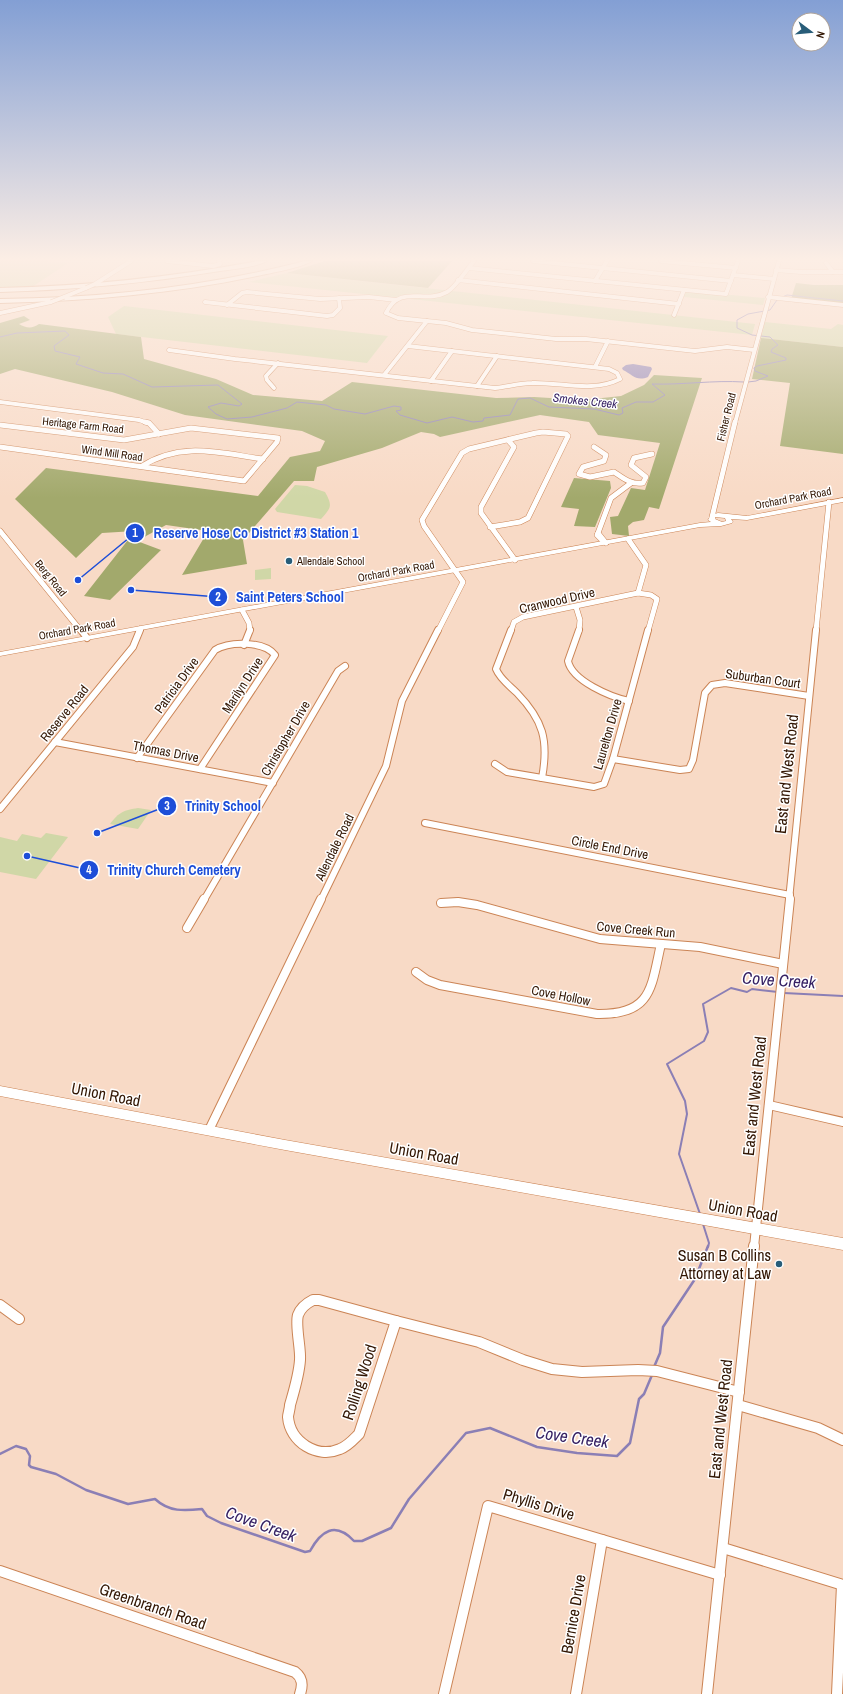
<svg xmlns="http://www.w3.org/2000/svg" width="843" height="1694" font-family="'Archivo Narrow',sans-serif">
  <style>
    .green { fill: #d0d7a7 }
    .forest { fill: #a2a96c }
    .water { fill: #8b7fb5 }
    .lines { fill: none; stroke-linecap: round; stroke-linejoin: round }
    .stream-far2 { stroke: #8b7fb5; stroke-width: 1 }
    .stream-far1 { stroke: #8b7fb5; stroke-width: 2 }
    .stream { stroke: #8b7fb5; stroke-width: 2.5 }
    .minor-far4-casing { stroke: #cb8455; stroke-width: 5 }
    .minor-far3-casing { stroke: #cb8455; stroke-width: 6 }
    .minor-far2-casing { stroke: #cb8455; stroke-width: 8 }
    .minor-far1-casing { stroke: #cb8455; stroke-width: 10 }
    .minor-casing { stroke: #cb8455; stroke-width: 12 }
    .major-casing { stroke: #cb8455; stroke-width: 1 }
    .highway-casing { stroke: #cb8455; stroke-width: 2 }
    .minor-far4 { stroke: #fff; stroke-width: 4 }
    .minor-far3 { stroke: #fff; stroke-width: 5 }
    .minor-far2 { stroke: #fff; stroke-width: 6 }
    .minor-far1 { stroke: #fff; stroke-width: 8 }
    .minor { stroke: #fff; stroke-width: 10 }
    .major { fill: #fff; fill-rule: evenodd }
    .highway { fill: #fff; fill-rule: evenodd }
    .minor-bridge-casing { stroke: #cb8455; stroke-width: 5; stroke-linecap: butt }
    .minor-bridge { stroke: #fff; stroke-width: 4 }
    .poi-dot { fill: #285d79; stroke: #fff; stroke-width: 1.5 }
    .labels { text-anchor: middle; stroke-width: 3; stroke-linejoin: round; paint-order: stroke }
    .far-street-label { font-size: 11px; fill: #321603; stroke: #fff }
    .far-poi-label { font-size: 11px; fill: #321603; stroke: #fff; text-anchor: start }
    .far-water-label { font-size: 12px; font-style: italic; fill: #372264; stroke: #fff }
    .street-label { font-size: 13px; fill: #321603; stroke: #fff }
    .near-street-label { font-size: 16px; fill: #321603; stroke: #fff }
    .near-poi-label { font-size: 16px; fill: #321603; stroke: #fff; text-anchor: end }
    .near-water-label { font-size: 17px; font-style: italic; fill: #372264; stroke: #fff }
    .leader { fill: none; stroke: #1d4ed8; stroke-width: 1.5 }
    .callout-dot { fill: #1d4ed8; stroke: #fff; stroke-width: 1.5 }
    .mark-label { font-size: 12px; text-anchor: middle; font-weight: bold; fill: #fff }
    .callout-label { font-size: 14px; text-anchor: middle; font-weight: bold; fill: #1d4ed8; stroke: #fff; stroke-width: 3; stroke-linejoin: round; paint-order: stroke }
  </style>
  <rect width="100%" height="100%" fill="#f8dac6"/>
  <!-- green -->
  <g class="green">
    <polygon points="0,261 48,261 68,263 29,289 0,289"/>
    <polygon points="287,273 755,324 752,335 249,282"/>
    <polygon points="686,291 688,291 765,298 763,305 684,297"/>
    <polygon points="124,306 388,336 367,363 116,334 108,317"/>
    <polygon points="765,322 831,329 838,324 843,325 843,347 761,338"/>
    <path d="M295 485 307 486 325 492C333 506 331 508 321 519L277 512 275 509Z"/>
    <polygon points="271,568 271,579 255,580 255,570"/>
    <path d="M138 808 151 810 138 829 110 824C119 812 124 810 138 808Z"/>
    <polygon points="46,833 68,837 36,879 0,872 0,837 17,841 22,834 41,838"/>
  </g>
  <!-- forest -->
  <g class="forest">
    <polygon points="325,261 452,261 428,288 287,273"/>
    <polygon points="796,283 814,285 843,285 843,304 791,299"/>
    <path d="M24 316 30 320 19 324C26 328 32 329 39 324L141 337 144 359 216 379 253 395 322 401 352 382 496 398 534 397 583 400 621 396 644 385 654 375 702 378 659 509 649 507 644 520 633 522 628 526 629 536 612 534 610 517 618 516 631 488 645 490 660 443 598 435 589 422 540 415 440 437 434 434 421 432 382 448 317 467 314 481H294L243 540 247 564 182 575 208 531 166 525 137 541 161 550 110 600 84 596 135 531 102 533 76 558 15 499 46 468 258 496 290 457 320 451 325 441 302 431 185 415 112 392 15 369 0 374V323Z"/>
    <polygon points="761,338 843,347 843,454 780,446 790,383 752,379"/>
    <polygon points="574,478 610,481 611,488 595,527 574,526 579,509 561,507"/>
  </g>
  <!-- water -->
  <path class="water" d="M633 364 651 367 652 369 648 377C636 382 632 374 623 370L622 368 626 365Z"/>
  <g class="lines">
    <!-- stream-far2 -->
    <g class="stream-far2">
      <polyline points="780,298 787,295 843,301"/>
      <path d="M0 337 17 333 65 331 69 335 54 346 55 351 80 357 76 364 103 373 123 374 152 387 218 385 242 404 239 406 221 403 208 407 216 414 227 419 252 417 287 408 297 402 326 405 334 409 365 414 394 406 401 407V410L396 411 400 415 427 423 452 417 473 422 483 421 484 418 510 415 518 399 530 398 549 407 594 409 619 415 623 413 622 408 636 402H653L665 395 652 384C683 385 713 380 744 382"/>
      <polyline points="748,382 756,381 768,376 755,371 754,368 757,366 786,360 786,358 771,352 772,349 778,345 770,337 752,335 737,328 737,320 748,314 770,310 777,300"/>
    </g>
    <!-- stream-far1 -->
    <g class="stream-far1">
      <polyline points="784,993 843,996"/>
      <polyline points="700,1214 679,1154 687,1114 685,1101 667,1064 704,1041 708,1032 703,1004 731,988 747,992 752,989 778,992"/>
      <polyline points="703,1224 709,1243 708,1247"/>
    </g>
    <!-- stream -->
    <g class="stream">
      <polyline points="654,1367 660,1353 663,1327 695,1279 708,1246"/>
      <path d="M0 1454 16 1446 26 1449 30 1456 29 1465 31 1467 56 1474 86 1490 128 1504 155 1499C169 1512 184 1511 202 1509L207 1516 221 1523 305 1552 310 1551C321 1531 335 1521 354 1541H362L391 1528 409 1499 466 1433 490 1428 537 1447 577 1453 617 1456 630 1443 639 1399 644 1394 652 1375"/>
    </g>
    <defs>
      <g id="minor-far4">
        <polyline points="167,261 213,266 220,264 219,261"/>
        <path d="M474 261C467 269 456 287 447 292 424 305 401 283 386 313L398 318 446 323 472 330 556 339H586L695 351 727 347 754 350"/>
        <polyline points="533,261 731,281"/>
        <polyline points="661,261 736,268"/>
        <polyline points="826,263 833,272"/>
        <polyline points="469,268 726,294 738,261"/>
        <polyline points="776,270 801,272 843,272"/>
        <polyline points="733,275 774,279"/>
        <polyline points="458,280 679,304"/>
        <polyline points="595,281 607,261"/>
        <polyline points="95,284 131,261"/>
        <polyline points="64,297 86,288"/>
        <polyline points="768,297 843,305"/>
        <polyline points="205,302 327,316 333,315 340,308 339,298"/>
        <polyline points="227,305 242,293 247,292 320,299 369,297 396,300"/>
        <polyline points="0,313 51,302"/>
        <polyline points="674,315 684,290"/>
        <path d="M169 350 235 359 495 388C507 387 519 383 532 383 561 382 593 393 620 379L617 373 609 369 408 346"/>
        <polyline points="595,367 608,341"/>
        <polyline points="384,375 427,321"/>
        <polyline points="431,381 452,351"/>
        <polyline points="477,386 497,356"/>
        <polyline points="274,388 267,380 266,376 278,363"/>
        <polyline points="0,402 139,420 148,423"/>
        <polyline points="735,423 779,261"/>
      </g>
      <g id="minor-far3">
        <polyline points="145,422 149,423 159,434"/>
        <polyline points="0,425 124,440 191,428 278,438 277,442 244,481 0,447"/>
        <polyline points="508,440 514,447 481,507 481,513 515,560"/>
        <path d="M594 447 606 455 604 461 583 467 579 474 590 477 614 472C623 478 631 485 643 483L646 477 631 465 634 458 652 454"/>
        <path d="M142 466C182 441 219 453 263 459"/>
        <polyline points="712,517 735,422"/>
        <polyline points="0,531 81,631"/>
        <polyline points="598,533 611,498 631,483"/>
        <polyline points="628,539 646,565 638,593"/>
        <polyline points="604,542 597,535 598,533 606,543"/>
        <polyline points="576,607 580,620 579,631"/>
        <polyline points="242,610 249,623 250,631"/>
        <polyline points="139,631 140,629"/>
        <polyline points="438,631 463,582 424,526 422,520 462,453 469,449 536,433 543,432 566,434 568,436 528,518 520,522 490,527"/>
        <polyline points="511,631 514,622 523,617 638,593 651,595 657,599 648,631"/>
        <polyline points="816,631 829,502"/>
      </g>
      <g id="minor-far2">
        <polyline points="81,630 87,638"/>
        <path d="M511 630 496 669C500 679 509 685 517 693 543 720 549 740 542 778"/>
        <path d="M579 630 568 661C572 681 611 697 629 701"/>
        <polyline points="244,645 250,630"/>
        <polyline points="55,742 273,783"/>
        <path d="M137 758 215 650C230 641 264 641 275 655L200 769"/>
        <polyline points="613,759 680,770 689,769 693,760 705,693 712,685 725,683 809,696"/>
        <polyline points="495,764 507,772 542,778"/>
        <polyline points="542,778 594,787 604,784 613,759 648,630"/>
        <polyline points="0,809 133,647 140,630"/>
        <polyline points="425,823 790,895"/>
        <polyline points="204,900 338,671 345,666"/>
        <polyline points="321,900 386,766 402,701 438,630"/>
        <polyline points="789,900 816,630"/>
      </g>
      <g id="minor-far1">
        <polyline points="441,903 458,902 477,905 600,939 700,947 783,964"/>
        <polyline points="187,928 204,899"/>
        <path d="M416 972 427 980 440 985 597 1014C652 1015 651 988 661 944"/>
        <polyline points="769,1105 843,1122"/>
        <polyline points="209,1130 321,899"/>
        <polyline points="754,1247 790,899"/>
      </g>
      <g id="minor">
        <path d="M313 1300H319L396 1321 359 1434C353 1440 348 1446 340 1449 317 1459 290 1442 288 1417 288 1414 290 1409 290 1405 294 1391 299 1375 300 1360 301 1349 295 1325 298 1315 301 1307 307 1303 313 1300Z"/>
        <polyline points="0,1305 19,1319"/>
        <polyline points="396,1321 479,1342 523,1360 552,1369 582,1372 638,1370 657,1371 739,1392"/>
        <polyline points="738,1405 818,1428 843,1440"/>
        <polyline points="723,1548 843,1585"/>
        <path d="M0 1571 295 1672C303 1678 303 1685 300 1694"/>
        <polyline points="444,1694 488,1506 720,1575"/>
        <polyline points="576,1694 602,1540"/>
        <polyline points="707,1694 754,1246"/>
        <polyline points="837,1694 842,1585"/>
      </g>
      <g id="major">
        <path d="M843 498V502L747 520 731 519 733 522 732 523 721 526 700 527 0 656V652L700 523 711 522 708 520 711 515 718 513 747 516ZM715 517 725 518 726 521 722 522 715 519Z"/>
        <polygon points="0,1086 285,1140 843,1238 843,1250 285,1150 0,1096"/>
      </g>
      <g id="highway">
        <path d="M258 261H267C257 267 233 269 220 271 147 283 74 290 0 292V288C87 286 173 277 258 261Z"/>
        <path d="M305 261H312C301 268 271 273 257 276 172 294 87 301 0 303V299C103 298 205 287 305 261Z"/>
      </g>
    </defs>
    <!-- minor-far4 casing -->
    <use href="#minor-far4" class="minor-far4-casing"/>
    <!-- minor-far3 casing -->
    <use href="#minor-far3" class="minor-far3-casing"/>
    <!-- minor-far2 casing -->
    <use href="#minor-far2" class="minor-far2-casing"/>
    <!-- minor-far1 casing -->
    <use href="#minor-far1" class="minor-far1-casing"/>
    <!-- minor casing -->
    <use href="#minor" class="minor-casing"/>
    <!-- major casing -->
    <use href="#major" class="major-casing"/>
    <!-- highway casing -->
    <use href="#highway" class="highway-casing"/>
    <!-- minor-far4 -->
    <use href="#minor-far4" class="minor-far4"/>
    <!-- minor-far3 -->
    <use href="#minor-far3" class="minor-far3"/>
    <!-- minor-far2 -->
    <use href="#minor-far2" class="minor-far2"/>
    <!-- minor-far1 -->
    <use href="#minor-far1" class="minor-far1"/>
    <!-- minor -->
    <use href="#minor" class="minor"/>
    <!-- major -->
    <use href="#major" class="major"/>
    <!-- highway -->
    <use href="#highway" class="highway"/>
    <defs>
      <g id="minor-bridge">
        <polyline points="86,288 95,284"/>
        <polyline points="51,302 64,297"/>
      </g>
    </defs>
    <!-- minor-bridge casing -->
    <use href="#minor-bridge" class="minor-bridge-casing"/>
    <!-- minor-bridge -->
    <use href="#minor-bridge" class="minor-bridge"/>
  </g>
  <!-- sky -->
  <linearGradient id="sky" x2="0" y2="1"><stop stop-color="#839fd4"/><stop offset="0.52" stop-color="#fceee5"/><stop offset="1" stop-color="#fceee5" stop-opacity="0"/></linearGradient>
  <rect width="843" height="498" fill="url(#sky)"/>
  <!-- markers -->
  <g class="poi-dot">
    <circle cx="289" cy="561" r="4"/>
    <circle cx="779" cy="1264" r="4"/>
  </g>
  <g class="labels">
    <!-- far-street labels -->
    <g class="far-street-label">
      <text transform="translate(726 417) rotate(-76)" y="4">Fisher Road</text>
      <text transform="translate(83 425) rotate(6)" y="4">Heritage Farm Road</text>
      <text transform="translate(112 453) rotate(8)" y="4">Wind Mill Road</text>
      <text transform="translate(793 498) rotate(-11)" y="4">Orchard Park Road</text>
      <text transform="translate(396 571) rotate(-10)" y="4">Orchard Park Road</text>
      <text transform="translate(51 578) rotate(51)" y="4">Berg Road</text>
      <text transform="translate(77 629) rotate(-10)" y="4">Orchard Park Road</text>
    </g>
    <!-- far-poi labels -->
    <g class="far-poi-label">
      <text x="297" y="565">Allendale School</text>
    </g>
    <!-- far-water labels -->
    <g class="far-water-label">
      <text transform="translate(585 401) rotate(6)" y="4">Smokes Creek</text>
    </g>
    <!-- street labels -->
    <g class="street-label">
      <text transform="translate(557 600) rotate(-13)" y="5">Cranwood Drive</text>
      <text transform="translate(763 678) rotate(8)" y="5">Suburban Court</text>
      <text transform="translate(176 685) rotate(-54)" y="5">Patricia Drive</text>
      <text transform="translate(242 685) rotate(-57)" y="5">Marilyn Drive</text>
      <text transform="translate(64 713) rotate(-51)" y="5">Reserve Road</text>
      <text transform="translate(607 734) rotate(-74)" y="5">Laurelton Drive</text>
      <text transform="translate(285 738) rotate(-60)" y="5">Christopher Drive</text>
      <text transform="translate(166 751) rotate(11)" y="5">Thomas Drive</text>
      <text transform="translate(334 847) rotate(-64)" y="5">Allendale Road</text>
      <text transform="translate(610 847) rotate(11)" y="5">Circle End Drive</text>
      <text transform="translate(636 929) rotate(5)" y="5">Cove Creek Run</text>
      <text transform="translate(561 995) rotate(11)" y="5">Cove Hollow</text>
    </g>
    <!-- near-street labels -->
    <g class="near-street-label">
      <text transform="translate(786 774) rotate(-84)" y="6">East and West Road</text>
      <text transform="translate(106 1094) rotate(11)" y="6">Union Road</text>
      <text transform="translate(754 1096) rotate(-84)" y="6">East and West Road</text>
      <text transform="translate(424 1153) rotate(10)" y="6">Union Road</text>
      <text transform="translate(743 1210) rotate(10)" y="6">Union Road</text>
      <text transform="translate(359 1382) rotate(-72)" y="6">Rolling Wood</text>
      <text transform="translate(720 1419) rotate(-84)" y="6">East and West Road</text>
      <text transform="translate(539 1504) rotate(17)" y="6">Phyllis Drive</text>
      <text transform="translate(153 1606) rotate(19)" y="6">Greenbranch Road</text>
      <text transform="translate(573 1614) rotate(-80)" y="6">Bernice Drive</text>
    </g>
    <!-- near-poi labels -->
    <g class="near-poi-label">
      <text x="771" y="1261">Susan B Collins<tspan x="771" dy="18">Attorney at Law</tspan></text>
    </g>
    <!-- near-water labels -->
    <g class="near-water-label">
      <text transform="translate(779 980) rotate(4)" y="6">Cove Creek</text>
      <text transform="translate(572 1437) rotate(8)" y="6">Cove Creek</text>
      <text transform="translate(261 1524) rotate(20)" y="6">Cove Creek</text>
    </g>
  </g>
  <!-- callouts -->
  <path class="leader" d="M78 580L135 533M131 590L218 597M97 833L167 806M27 856L89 870"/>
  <g class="callout-dot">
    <circle cx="78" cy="580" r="4"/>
    <circle cx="131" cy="590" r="4"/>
    <circle cx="97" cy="833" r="4"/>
    <circle cx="27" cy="856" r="4"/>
    <circle cx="135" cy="533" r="10"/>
    <circle cx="218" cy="597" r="10"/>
    <circle cx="167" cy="806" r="10"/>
    <circle cx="89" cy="870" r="10"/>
  </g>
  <g class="mark-label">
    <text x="135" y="537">1</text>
    <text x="218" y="601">2</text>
    <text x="167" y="810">3</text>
    <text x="89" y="874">4</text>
  </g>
  <g class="callout-label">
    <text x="256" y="538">Reserve Hose Co District #3 Station 1</text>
    <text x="290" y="602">Saint Peters School</text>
    <text x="223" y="811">Trinity School</text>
    <text x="174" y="875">Trinity Church Cemetery</text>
  </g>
  <!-- north arrow -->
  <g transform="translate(811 32) rotate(106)"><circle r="19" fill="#ffffff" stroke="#ada29a"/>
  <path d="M0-3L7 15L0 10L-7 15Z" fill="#285d79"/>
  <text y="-6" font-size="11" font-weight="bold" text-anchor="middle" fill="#321603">N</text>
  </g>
</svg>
